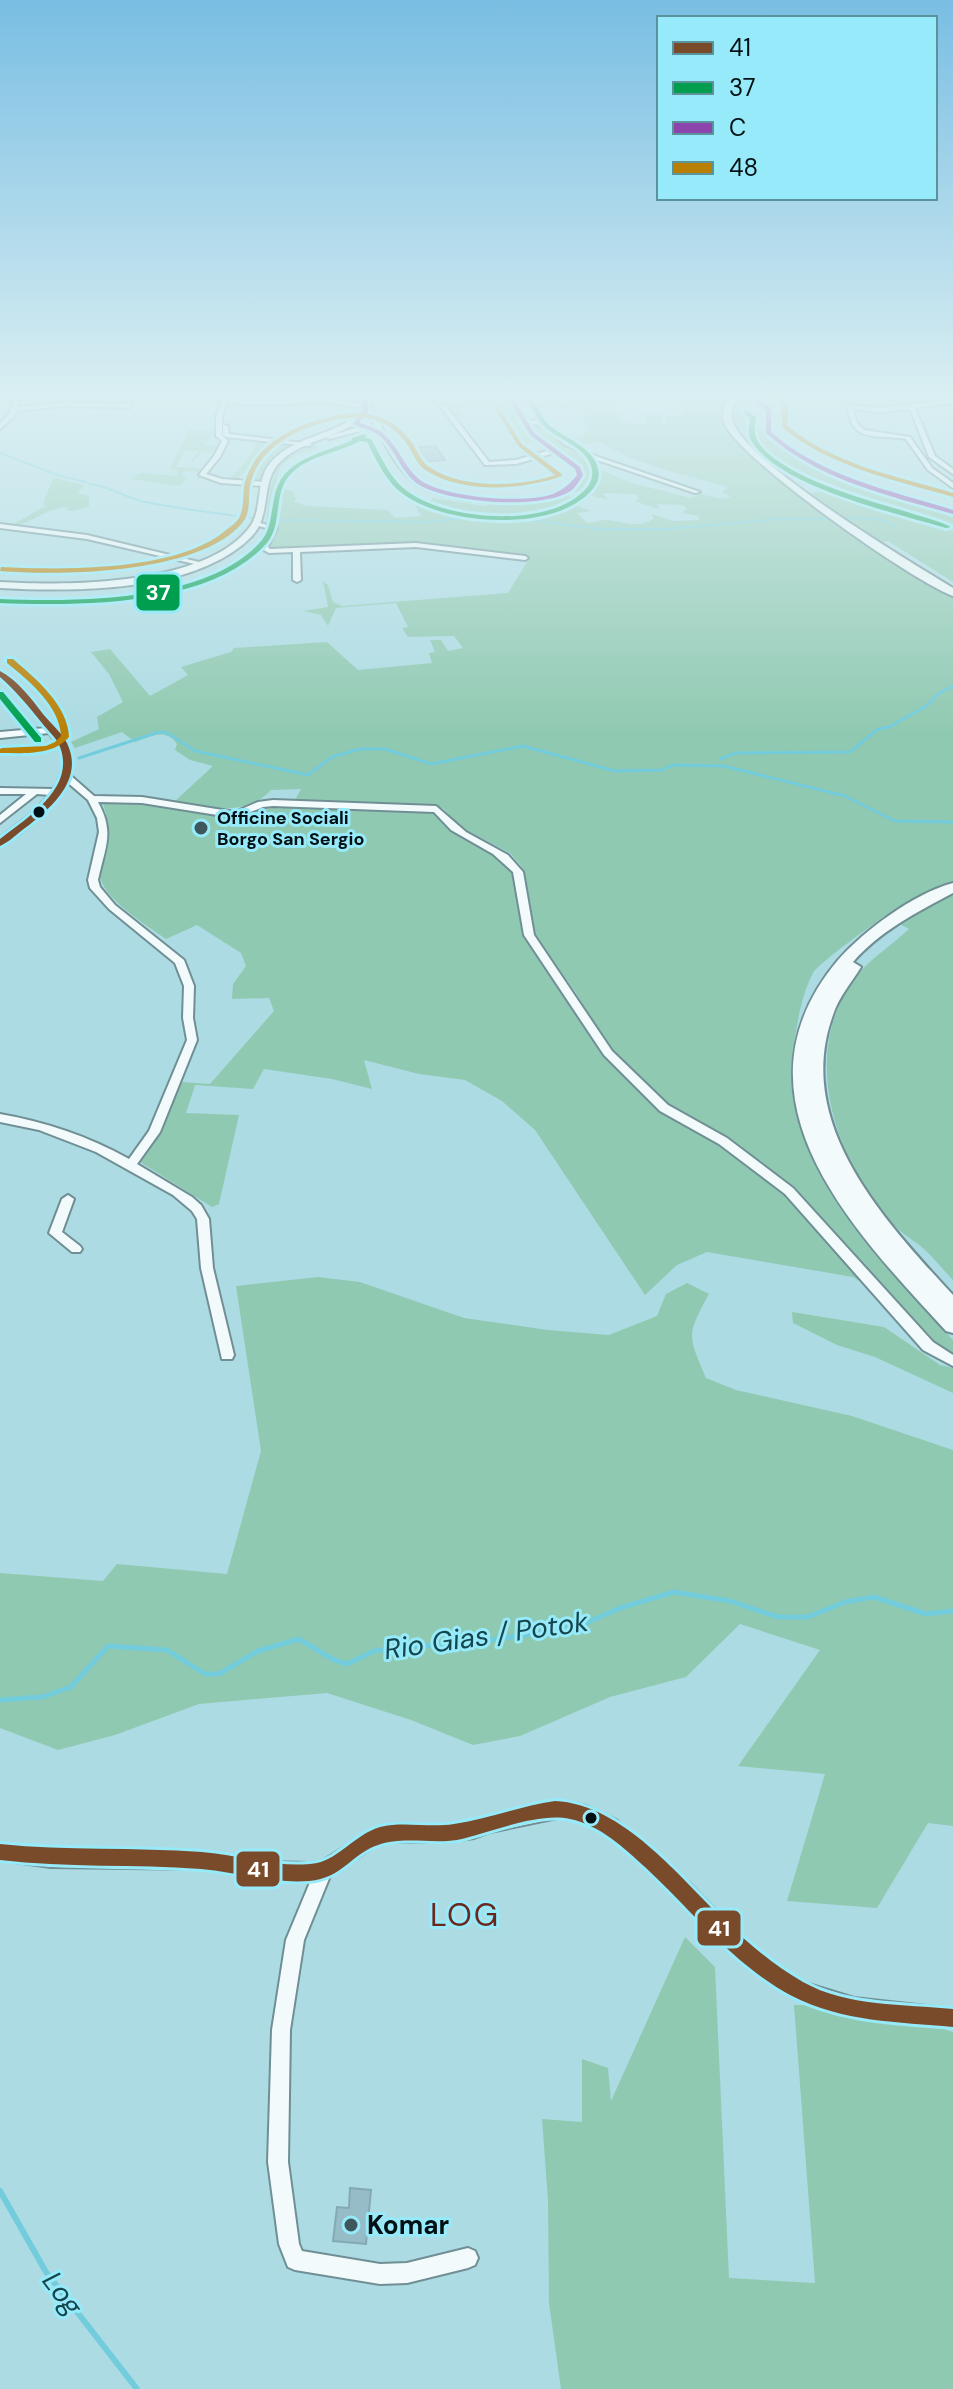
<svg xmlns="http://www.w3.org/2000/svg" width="953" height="2389" font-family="'DM Sans',sans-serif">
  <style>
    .green { fill: #90c9b1; fill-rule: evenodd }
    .forest { fill: #92ccb2 }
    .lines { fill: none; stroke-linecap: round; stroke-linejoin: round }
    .stream-far3 { stroke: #72ccdc; stroke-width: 2 }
    .stream-far2 { stroke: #72ccdc; stroke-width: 3 }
    .stream-far1 { stroke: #72ccdc; stroke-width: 5 }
    .stream { stroke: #72ccdc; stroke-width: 6 }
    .building { fill: #96bcc7; stroke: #83a9b4; stroke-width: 2 }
    .minor-casing { stroke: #6f8f95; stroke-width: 4 }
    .major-casing { stroke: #6f8f95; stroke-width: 4 }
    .highway-casing { stroke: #6f8f95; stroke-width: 4 }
    .minor { fill: #f3fafb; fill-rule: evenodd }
    .major { fill: #f3fafb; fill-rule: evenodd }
    .highway { fill: #f3fafb; fill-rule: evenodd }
    .bus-1-casing { stroke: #97eaf9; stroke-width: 6 }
    .bus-2-casing { stroke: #97eaf9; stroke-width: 6 }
    .bus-3-casing { stroke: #97eaf9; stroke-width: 6 }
    .bus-4-casing { stroke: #97eaf9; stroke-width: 6 }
    .bus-1 { fill: #7a4b2a; fill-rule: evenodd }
    .bus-2 { fill: #009e4e; fill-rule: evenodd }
    .bus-3 { fill: #8e44ad; fill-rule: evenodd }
    .bus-4 { fill: #b98005; fill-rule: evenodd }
    .bus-dot { fill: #001014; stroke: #97eaf9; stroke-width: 3 }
    .poi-dot { fill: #3d575c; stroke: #97eaf9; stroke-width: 3 }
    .labels { text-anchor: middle; stroke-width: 6; stroke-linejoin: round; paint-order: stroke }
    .far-poi-label { font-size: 18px; font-weight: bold; fill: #001014; stroke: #97eaf9; text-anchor: start }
    .near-poi-label { font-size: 26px; font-weight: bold; fill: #001014; stroke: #97eaf9; text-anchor: start }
    .near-water-label { font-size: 28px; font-style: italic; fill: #14464e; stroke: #97eaf9 }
    .near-quarter-label { font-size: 32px; letter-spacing: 2px; fill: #6b271e; stroke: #97eaf9 }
    .line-badge { stroke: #97eaf9; stroke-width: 3 }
    .badge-label { font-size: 22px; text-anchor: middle; font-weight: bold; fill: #fff }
  </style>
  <rect width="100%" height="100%" fill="#addbe3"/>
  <!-- green -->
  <g class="green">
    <path d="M517 399H591L589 403 561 401 560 403 564 406H589L595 399H614L618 423 646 424V415H662V424H666V416H681L690 399 751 400 743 413 746 428 763 429C787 474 906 494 953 516V582L888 541 872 545 890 561 953 598V1280C943 1270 934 1258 924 1249 916 1242 907 1237 899 1230 838 1166 799 1063 851 983 866 961 890 947 909 929L885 916C872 925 819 963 813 973 803 992 798 1017 795 1038 775 1165 875 1253 953 1340V1354L930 1339 862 1261 761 1161 668 1105 644 1084 606 1044 576 993 533 932 521 866 510 853 458 826 444 809 427 805 295 800 301 789 271 790C245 818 207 807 174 802L213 766 190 760 175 750 177 744C165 727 151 737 135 742L122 732 75 748 71 742 99 729 97 717 123 702 109 674 91 652 110 649 150 696 188 675 181 667 231 652 234 648 327 642 358 670 432 663 429 653 435 652 430 640H441L448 651 463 648 454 636 408 637 402 628 408 627 396 603 336 608 328 626 321 615 303 611 328 607 323 581 328 585 333 602 342 606 508 593 530 557 425 543 272 548 270 545 277 528 266 522C272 478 269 460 316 445L318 449C297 451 271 464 278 489L292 491 296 499 294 502 307 506 388 510 395 518 421 516 413 502 430 501 433 498 486 506 489 503 540 501 564 495 584 501 578 506 591 511 577 513 587 523C593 523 601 520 604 520 622 520 637 531 654 518L651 514 673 521 700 520 698 516 682 513 687 509 683 505 657 504 659 509 634 501 639 499 636 494 603 493 608 500 572 491 582 482 586 473 579 463 551 444 554 443 548 442 531 427 537 424C552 426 557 439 569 447L567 448 596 463 592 466 632 483 691 498 700 494 723 499 731 497 722 492 728 487 665 470 631 458 599 442 576 445 569 439 586 436 585 430 589 429 582 419 587 416 584 409 521 406ZM746 430 765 450 790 465 819 492 801 495 744 449 729 431Z"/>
    <polygon points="190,429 214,431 204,445 220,446 216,452 202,451 188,468 198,451 186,450 175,467 203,469 200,472 184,471 181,476 188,477 179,486 131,479 140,473 177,476 178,470 169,469"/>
    <path d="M53 478 84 485 78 493 89 496V506L74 511 66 510 69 507C46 507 28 527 12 525L45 506 43 504Z"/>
    <path d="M118 802 154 803 238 819 266 807 434 812 448 827 486 847 512 871 523 932 606 1057 666 1114 747 1162 784 1194 842 1253 869 1287 853 1277 707 1252 677 1265 645 1295 535 1130 502 1101 465 1080 419 1074 364 1060 372 1089 332 1079 264 1069 253 1089 195 1085 186 1113 239 1115 219 1204 212 1207 140 1162 165 1124 181 1082 210 1084 274 1011 269 998 232 999 233 984 246 966 241 953 197 925 166 939C148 926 99 897 100 873 100 867 104 861 106 855 109 838 109 820 103 804Z"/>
    <path d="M318 1277 360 1282 464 1318 548 1330 609 1335 657 1316 666 1294 687 1283 709 1294C686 1336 688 1335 706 1378L736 1390 852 1416 953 1450V1826L928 1823 877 1908 787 1901 825 1774 738 1766 820 1650 740 1624 686 1677 610 1697 520 1736 473 1745 411 1720 327 1693 199 1704 115 1735 58 1750 0 1728V1573L103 1581 117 1564 227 1574 261 1451 236 1286Z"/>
    <polygon points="792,1312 884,1327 940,1365 953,1368 953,1393 875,1357 837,1345 793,1323"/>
    <polygon points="685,1937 715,1967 729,2278 815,2283 794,2005 878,2006 953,2032 953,2389 561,2389 549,2303 548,2201 542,2119 582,2122 582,2059 608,2068 611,2101"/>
  </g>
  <!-- forest -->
  <g class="forest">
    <polygon points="471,399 505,399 521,428 544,450 532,442 512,447 510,444 521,442 507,427 512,419 501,409 459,409 463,420 458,421 449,407 464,403 462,401"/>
    <path d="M258 441 300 445C283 453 264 461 260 481L254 480 257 474 242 473 237 480 229 479 245 463Z"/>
  </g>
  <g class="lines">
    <!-- stream-far3 -->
    <g class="stream-far3">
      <polyline points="0,453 60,476 86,482"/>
      <path d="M89 484C109 486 122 496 141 501 178 509 216 513 253 518"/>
      <polyline points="274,520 431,522 488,515 599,529 667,529 778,519 868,518 886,521 896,528"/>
    </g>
    <!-- stream-far2 -->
    <g class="stream-far2">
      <polyline points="79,758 159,732 168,733 195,751 308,775 332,757 360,749 385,749 431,764 523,746 615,771 662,770 672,765 724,766 845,796 895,821 953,822"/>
      <polyline points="720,759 736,753 850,752 878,729 889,727 926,706 938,694 953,686"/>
    </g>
    <!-- stream-far1 -->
    <polyline class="stream-far1" points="0,1700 42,1697 71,1687 108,1646 167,1650 205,1674 219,1674 258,1651 299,1639 334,1660 347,1664 374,1651 422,1645 445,1647 577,1627 620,1608 674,1592 730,1601 778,1617 808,1617 845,1602 874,1597 926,1614 953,1611"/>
    <!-- stream -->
    <polyline class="stream" points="0,2191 46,2272 137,2389"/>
  </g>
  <!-- building -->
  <g class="building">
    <polygon points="435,446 445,460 422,462 413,448"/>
    <polygon points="350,2188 371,2190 366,2244 333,2241 337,2207 349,2208"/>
  </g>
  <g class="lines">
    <defs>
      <g id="minor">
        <polygon points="14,399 20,399 17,407 65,402 129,404 132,406 129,408 65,406 16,411 14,416 0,429 0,424 9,414"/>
        <path d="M223 399 262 401 329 399 364 404V402H368C382 425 397 464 419 480 447 501 521 505 553 493 564 489 570 484 577 475L575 469 554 453 516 464 485 465 440 406 445 405 489 462 516 460 550 450 530 435 508 399H514L527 420 547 422 568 442 598 457 700 492 695 493 594 459 564 444 543 425 529 424 534 433 581 468 583 475C580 479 576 486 572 489 541 512 447 504 416 484 395 470 378 430 366 408L324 402 262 405 227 403 222 416V435L228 441 220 457 206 474 222 479 263 482 266 484 263 486 221 483 199 475 214 456 222 441 216 436V416Z"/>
        <path d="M751 399H758L771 408V432C810 474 898 491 953 510V514C899 498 803 475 766 433V410Z"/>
        <path d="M953 399V403L915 408 935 456 953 469V474L929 457 910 409 880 412 854 409C855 418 856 424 864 430L910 437 932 468 953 483V488L928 470 906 439C878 434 851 444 848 407L851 405 880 408Z"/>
        <polygon points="223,425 228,426 229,434 312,444 309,446 226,437 223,435"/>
        <polygon points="356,428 375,430 356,432 329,439 326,437"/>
        <polygon points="257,522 277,528 268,547 270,549 416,543 525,556 528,558 525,560 416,547 300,552 301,580 297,582 293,580 293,552 269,553 262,549 270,529 255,525 255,523"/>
        <polygon points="0,524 87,535 203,563 199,565 87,539 0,528"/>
        <path d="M0 671 22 688 64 740C72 751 73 761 70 775L94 796 142 797 235 812 258 802 273 800 436 806 466 832 508 855 523 872 534 935 612 1051 668 1105 727 1138 793 1188 933 1342 953 1355V1366L923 1350 785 1194 719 1144 660 1111 604 1055 524 935 513 872 493 854 451 830 434 812 273 806 263 807 236 818 142 803 98 802C115 833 105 847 98 880L100 887 115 905 184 960 194 986 193 1018 197 1040 160 1132 137 1164 192 1197 201 1205 209 1219 213 1268 234 1355 232 1359H222L201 1268 197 1219 192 1211 173 1195 96 1152 39 1130 0 1122V1114C46 1122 88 1136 129 1159L149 1131 187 1040 183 1018 184 986 175 963 109 909 90 888 88 880 99 832 97 818 88 800 67 782C55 804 24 834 0 846V838L33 812 50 795 37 794 0 823V815L26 794H0V788L54 789C67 766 66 753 49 733L0 738V732L46 728 22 698 0 677Z"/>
        <polygon points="68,1195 74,1199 62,1232 80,1246 82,1249 80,1252 72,1252 49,1233 62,1199"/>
        <polygon points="562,1801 586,1806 616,1820 689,1883 739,1934 776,1965 805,1983 854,1998 953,2009 953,2027 854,2016 795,1997 764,1977 727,1946 677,1895 604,1832 584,1822 562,1817 490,1832 474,1838 443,1842 389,1842 376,1845 330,1876 304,1940 290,2030 288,2162 299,2244 302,2251 380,2264 407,2263 468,2248 475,2251 478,2258 475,2265 468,2268 407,2283 380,2284 295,2270 288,2267 279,2244 268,2162 272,2030 286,1940 311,1880 265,1880 206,1869 51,1867 0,1860 0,1844 51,1851 206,1853 265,1862 310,1863 321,1862 372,1830 389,1826 443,1826 474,1822 490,1816"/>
      </g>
      <path id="major" d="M360 399H368L369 411C345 439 305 437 280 462 260 482 272 515 252 536 197 593 74 592 0 588V582C66 586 204 586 249 528 264 509 254 480 272 461 296 435 336 436 361 411Z"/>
      <g id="highway">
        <path d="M728 399H736C733 406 730 415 733 423 752 467 907 560 953 588V596C912 581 740 460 724 423 721 415 724 406 728 399Z"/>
        <path d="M953 883V893C917 912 880 931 853 962L861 967C852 982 838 998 833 1015 793 1124 885 1221 953 1295V1333L946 1331C853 1230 723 1097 838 960 865 930 913 894 953 883Z"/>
      </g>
    </defs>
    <!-- minor casing -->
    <use href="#minor" class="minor-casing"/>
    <!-- major casing -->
    <use href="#major" class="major-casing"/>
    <!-- highway casing -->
    <use href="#highway" class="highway-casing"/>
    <!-- minor -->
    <use href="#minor" class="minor"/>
    <!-- major -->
    <use href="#major" class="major"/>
    <!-- highway -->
    <use href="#highway" class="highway"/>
    <defs>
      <g id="bus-1">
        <path d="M0 671C17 680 31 698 43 714 51 724 65 735 69 748 82 782 49 810 25 828 17 834 9 842 0 846V839C27 818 76 788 60 747 57 738 48 731 42 723 29 707 16 691 0 677Z"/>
        <path d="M555 1801C623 1804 680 1878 726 1922 750 1945 775 1966 803 1982 847 2007 904 2004 953 2009V2027C899 2022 842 2022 792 1996 735 1966 693 1912 646 1868 624 1848 600 1825 570 1819 537 1812 490 1833 457 1840 431 1844 402 1836 378 1845 351 1854 343 1878 309 1881 273 1884 237 1872 201 1869 134 1864 67 1868 0 1860V1844C67 1851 134 1847 202 1852 240 1855 279 1869 317 1863 338 1859 356 1834 380 1827 404 1821 429 1828 454 1824 488 1819 520 1806 555 1801Z"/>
      </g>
      <g id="bus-2">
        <path d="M527 399H533C538 408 542 418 549 425 565 439 593 446 598 469 601 480 594 489 586 496 546 531 449 525 406 496 387 484 377 461 367 442L360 441C338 453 306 456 289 476 273 494 283 525 266 544 209 607 79 606 0 603V599C75 602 209 603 262 540 271 529 271 513 274 499 281 458 320 455 352 440V438L364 434 367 436 365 438 371 439C382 458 391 481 410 493 449 520 541 527 579 495 587 489 594 481 592 469 587 446 557 440 543 425 536 418 532 408 527 399Z"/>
        <path d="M743 411H747L756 417C755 425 753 434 758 442 782 477 864 499 904 511 919 516 937 520 951 527L946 528C895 513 781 487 752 442 747 435 749 426 750 418L743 413Z"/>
        <polygon points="0,692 3,692 41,738 41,742 35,742 0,699"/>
      </g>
      <g id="bus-3">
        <path d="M361 399H367L368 411 359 422C367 426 380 429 386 436 399 449 405 468 420 480 445 498 524 504 553 494 564 489 570 484 577 475L575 469 530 435 508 399H514L534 433 580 467 583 475C580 480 576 486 572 490 543 511 442 503 415 482 400 470 395 449 381 437 375 431 361 428 353 424L362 411Z"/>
        <path d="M751 399H758L771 408V432C822 477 889 490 953 510V514C887 495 818 480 766 433V410Z"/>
      </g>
      <g id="bus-4">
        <path d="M778 399H784L788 408 787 425C833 465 897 476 953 493V497C895 480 829 467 782 427V408Z"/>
        <path d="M497 405 522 444 562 474V476C524 490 462 494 427 471 418 466 414 456 409 447 390 417 362 413 330 421 295 429 257 449 250 486 248 498 251 512 243 522 202 574 61 576 0 571L1 567C61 570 178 572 226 530 230 527 236 523 239 518 245 507 242 493 245 482 257 440 300 423 339 415 370 409 395 418 413 444 418 453 422 463 431 468 462 489 521 487 555 475L518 446 494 407Z"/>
        <path d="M7 659H13C35 678 68 705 69 737 53 756 23 753 0 753V749L2 748 46 746 55 742 61 736C60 706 29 681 7 663Z"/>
      </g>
    </defs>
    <!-- bus-1 casing -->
    <use href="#bus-1" class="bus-1-casing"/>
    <!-- bus-2 casing -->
    <use href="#bus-2" class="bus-2-casing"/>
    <!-- bus-3 casing -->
    <use href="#bus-3" class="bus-3-casing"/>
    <!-- bus-4 casing -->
    <use href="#bus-4" class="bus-4-casing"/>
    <!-- bus-1 -->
    <use href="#bus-1" class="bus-1"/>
    <!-- bus-2 -->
    <use href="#bus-2" class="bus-2"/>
    <!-- bus-3 -->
    <use href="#bus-3" class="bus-3"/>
    <!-- bus-4 -->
    <use href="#bus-4" class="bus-4"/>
  </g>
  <!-- sky -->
  <linearGradient id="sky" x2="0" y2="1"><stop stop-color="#79bee3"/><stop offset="0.54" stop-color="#daeff2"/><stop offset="1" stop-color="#daeff2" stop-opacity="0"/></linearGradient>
  <rect width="953" height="733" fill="url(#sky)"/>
  <!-- markers -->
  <g class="bus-dot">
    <circle cx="39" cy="812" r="7"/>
    <circle cx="591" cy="1818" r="7"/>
  </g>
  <g class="poi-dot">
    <circle cx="201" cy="828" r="8"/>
    <circle cx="351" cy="2225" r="8"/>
  </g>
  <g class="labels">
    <!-- far-poi labels -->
    <g class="far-poi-label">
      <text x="217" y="824">Officine Sociali<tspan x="217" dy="21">Borgo San Sergio</tspan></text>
    </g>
    <!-- near-poi labels -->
    <g class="near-poi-label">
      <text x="367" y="2234">Komar</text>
    </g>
    <!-- near-water labels -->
    <g class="near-water-label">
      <text transform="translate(486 1635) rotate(-8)" y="10">Rio Gias / Potok</text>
      <text transform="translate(63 2293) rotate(53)" y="10">Log</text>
    </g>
    <!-- near-quarter labels -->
    <g class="near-quarter-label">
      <text x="465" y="1926">LOG</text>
    </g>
  </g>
  <g class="line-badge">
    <rect x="135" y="573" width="46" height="39" rx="8" fill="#009e4e"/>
    <rect x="235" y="1850" width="46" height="38" rx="8" fill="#7a4b2a"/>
    <rect x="696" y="1909" width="46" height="38" rx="8" fill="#7a4b2a"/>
  </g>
  <g class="badge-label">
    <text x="158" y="600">37</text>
    <text x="258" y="1877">41</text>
    <text x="719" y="1936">41</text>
  </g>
  <!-- legend -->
  <rect x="657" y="16" width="280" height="184" fill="#97eaf9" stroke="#5b939d" stroke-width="2"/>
  <rect x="673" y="42" width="40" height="12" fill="#7a4b2a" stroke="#5b939d" stroke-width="2"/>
  <text x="729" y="56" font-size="24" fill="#001014">41</text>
  <rect x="673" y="82" width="40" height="12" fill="#009e4e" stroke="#5b939d" stroke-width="2"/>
  <text x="729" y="96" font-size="24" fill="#001014">37</text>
  <rect x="673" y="122" width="40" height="12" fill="#8e44ad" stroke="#5b939d" stroke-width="2"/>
  <text x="729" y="136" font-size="24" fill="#001014">C</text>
  <rect x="673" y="162" width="40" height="12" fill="#b98005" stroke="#5b939d" stroke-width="2"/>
  <text x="729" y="176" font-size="24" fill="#001014">48</text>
</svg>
